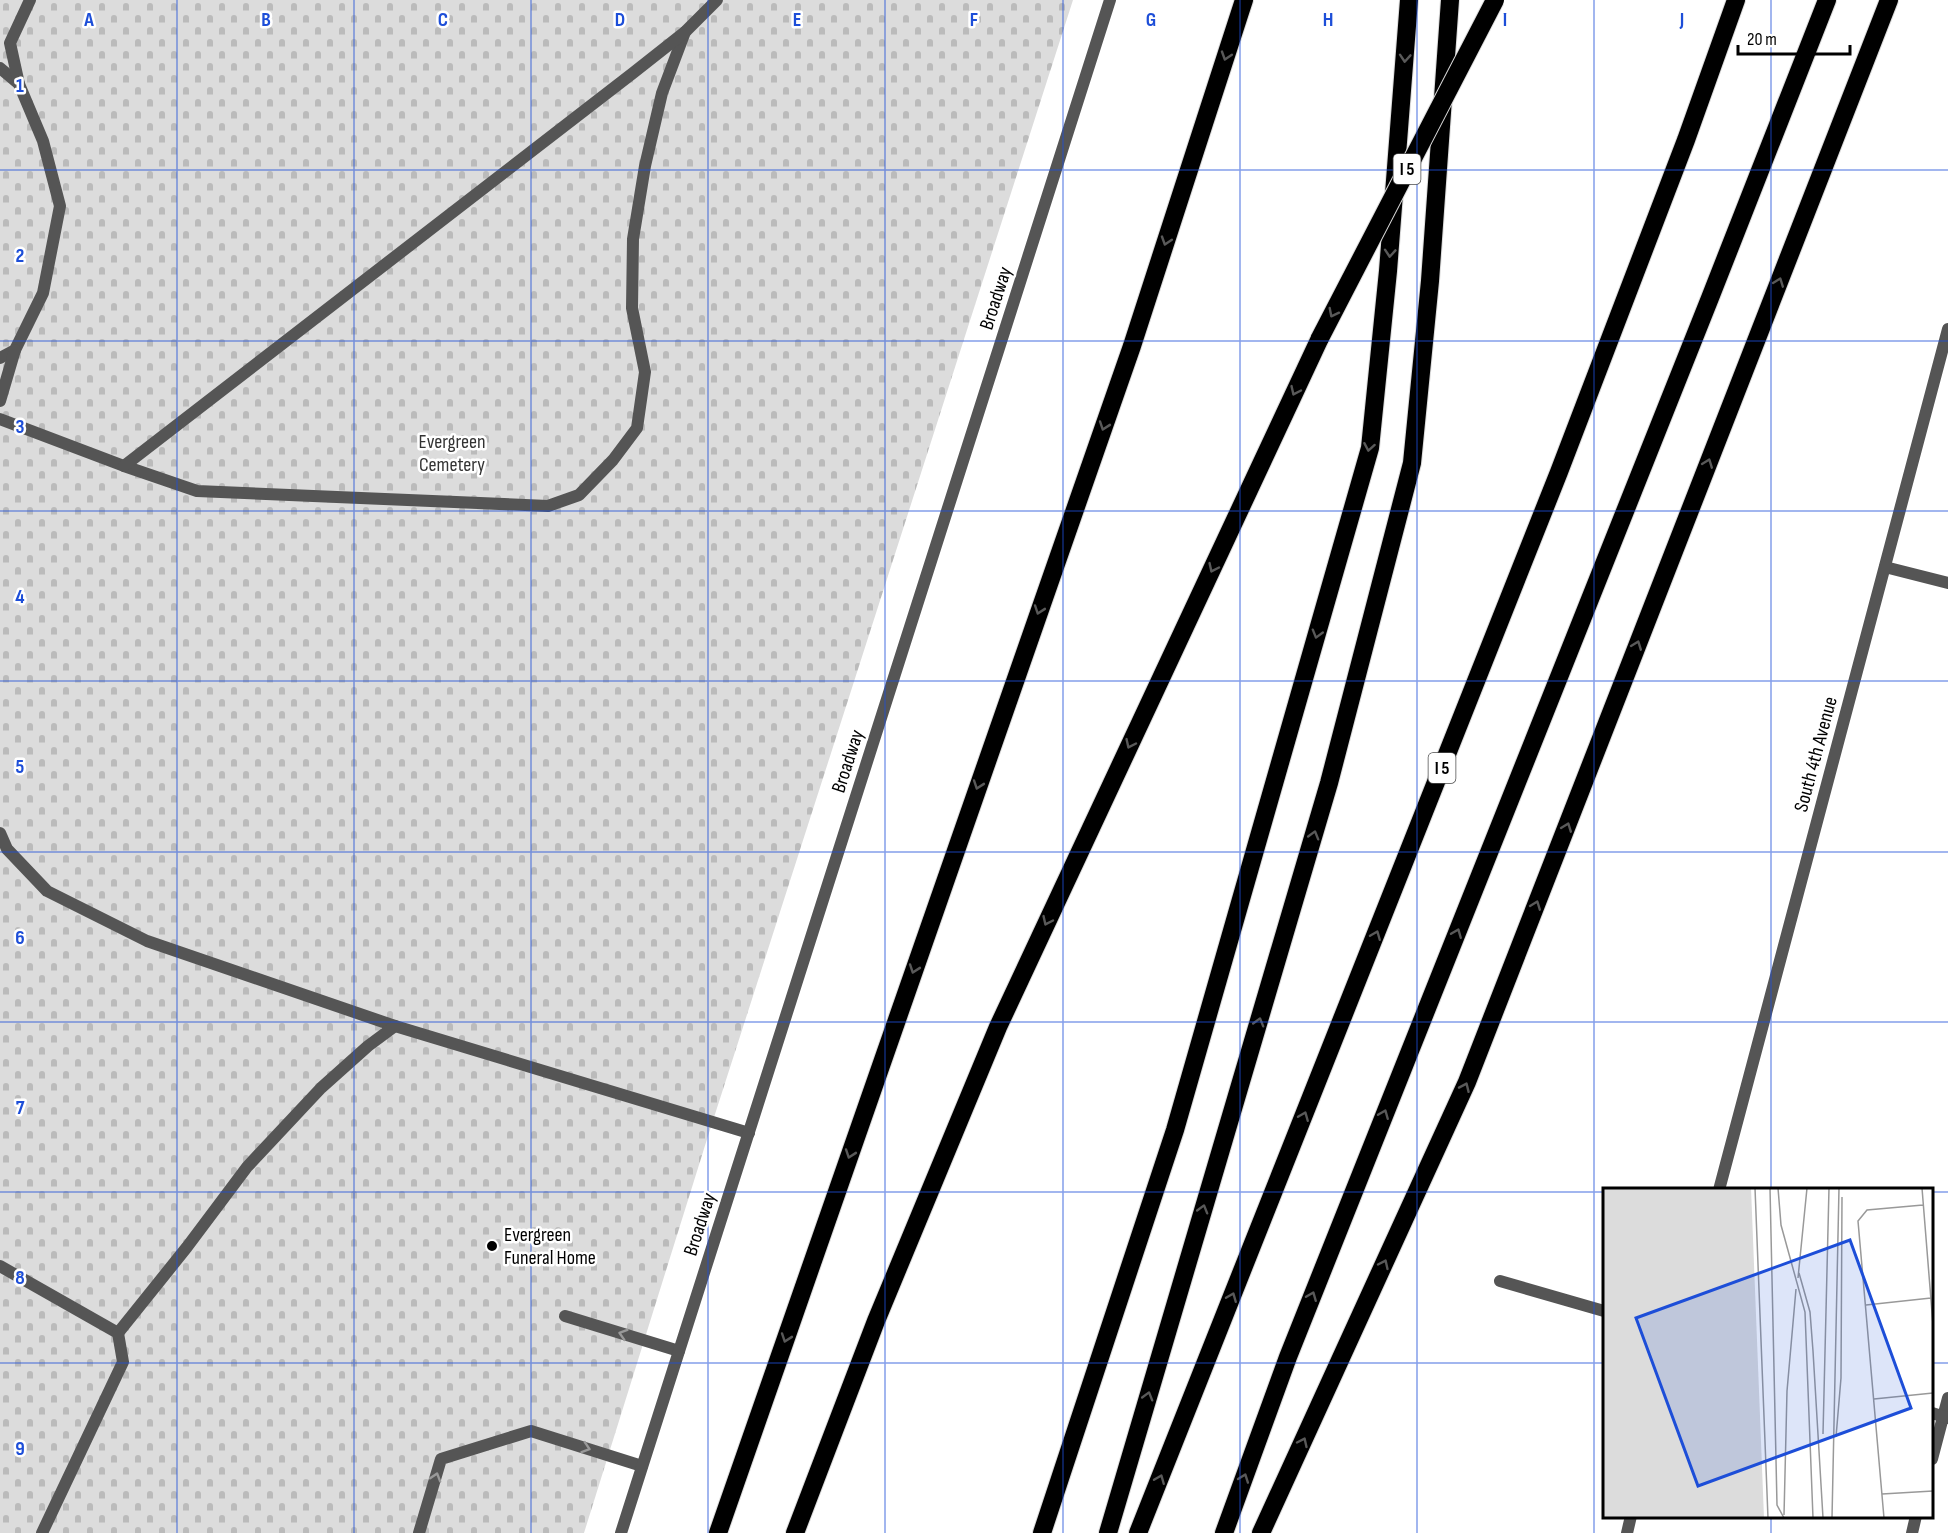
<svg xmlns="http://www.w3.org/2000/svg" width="1948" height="1533" font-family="'Sofia Sans Condensed',sans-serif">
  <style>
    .cemetery { fill: url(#cemetery-stones) }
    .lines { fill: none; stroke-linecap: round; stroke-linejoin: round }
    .motorway-casing { stroke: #dbdbdb; stroke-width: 20 }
    .service { stroke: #555; stroke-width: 12 }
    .minor { stroke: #555; stroke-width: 12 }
    .tertiary { stroke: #555; stroke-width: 12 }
    .motorway { stroke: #000; stroke-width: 18 }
    .motorway-bridge-casing { stroke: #dbdbdb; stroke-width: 20; stroke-linecap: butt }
    .motorway-bridge { stroke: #000; stroke-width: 18 }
    .oneway { stroke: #595959 }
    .oneway2 { stroke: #999 }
    .grid { fill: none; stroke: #1d4ed8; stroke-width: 1.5; stroke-opacity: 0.55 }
    .poi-dot { fill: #000; stroke: #fff; stroke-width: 2 }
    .labels { text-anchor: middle; stroke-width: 5; stroke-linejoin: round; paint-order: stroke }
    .shield { fill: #fff; stroke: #4c4c4c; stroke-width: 1.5 }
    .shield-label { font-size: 18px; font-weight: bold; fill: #000 }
    .street-label { font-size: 20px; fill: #000; stroke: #fff }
    .park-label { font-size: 20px; fill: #333; stroke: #fff }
    .poi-label { font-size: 20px; fill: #000; stroke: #fff; text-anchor: start }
    .inset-road { fill: none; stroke: #999; stroke-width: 1.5 }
    .view { fill: #1d4ed8; fill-opacity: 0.15; stroke: #1d4ed8; stroke-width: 3 }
    .inset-edge { fill: none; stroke: #000; stroke-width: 3 }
    .grid-label { font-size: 20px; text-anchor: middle; font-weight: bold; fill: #1d4ed8; stroke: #fff; stroke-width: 5; stroke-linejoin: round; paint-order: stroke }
  </style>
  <defs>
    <pattern id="cemetery-stones" width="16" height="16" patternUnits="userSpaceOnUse" patternTransform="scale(1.5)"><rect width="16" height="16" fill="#dcdcdc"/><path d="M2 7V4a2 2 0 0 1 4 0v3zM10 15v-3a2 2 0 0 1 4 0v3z" fill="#bbb"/></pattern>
  </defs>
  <rect width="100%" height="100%" fill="#fff"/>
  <!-- cemetery -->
  <polygon class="cemetery" points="0,0 1073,0 708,1136 584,1533 0,1533"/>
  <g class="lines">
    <defs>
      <g id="motorway">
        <polyline points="718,1533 1132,346 1244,0"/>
        <polyline points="795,1533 876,1321 998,1027 1320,338"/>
        <polyline points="1042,1533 1175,1130 1370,448 1388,271 1409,0"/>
        <polyline points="1108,1533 1329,783 1412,463 1430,281 1450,0"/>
        <polyline points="1138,1533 1559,472 1686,140 1736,0"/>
        <polyline points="1224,1533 1288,1357 1710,298 1827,0"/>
        <polyline points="1261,1533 1467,1082 1889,0"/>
      </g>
    </defs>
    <!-- motorway casing -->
    <use href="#motorway" class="motorway-casing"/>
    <!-- service -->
    <g class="service">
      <polyline points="0,68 19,84"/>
      <polyline points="0,358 15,350 43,293 60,206 43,141 19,84 10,43 30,0"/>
      <polyline points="0,401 15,350"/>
      <polyline points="0,419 124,466 197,491 548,506 579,495 613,460 637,428 645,372 632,308 633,239 645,166 662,93 685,32"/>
      <polyline points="124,466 633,73 685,32 717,0"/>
      <polyline points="0,833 7,849 47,891 147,941 395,1026 749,1133"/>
      <polyline points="0,1266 118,1333 123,1362 42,1533"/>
      <polyline points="1500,1281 1604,1311"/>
      <polyline points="565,1316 679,1351"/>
      <polyline points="118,1333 187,1247 247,1167 321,1088 368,1046 395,1026"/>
      <polyline points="1932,1459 1948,1398"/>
      <polyline points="419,1533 441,1459 531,1431 642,1466"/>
      <polyline points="1912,1533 1916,1516"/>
    </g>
    <!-- minor -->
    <g class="minor">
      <polyline points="1885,567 1948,583"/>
      <polyline points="1719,1190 1948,329"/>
      <polyline points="1932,1413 1948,1418"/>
      <polyline points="1627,1533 1631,1516"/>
    </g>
    <!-- tertiary -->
    <polyline class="tertiary" points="621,1533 1110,0"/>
    <!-- motorway -->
    <use href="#motorway" class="motorway"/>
    <defs>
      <polyline id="motorway-bridge" points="1320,338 1495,0"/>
    </defs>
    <!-- motorway-bridge casing -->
    <use href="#motorway-bridge" class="motorway-bridge-casing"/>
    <!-- motorway-bridge -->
    <use href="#motorway-bridge" class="motorway-bridge"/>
  </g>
  <!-- one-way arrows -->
  <defs><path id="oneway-chevron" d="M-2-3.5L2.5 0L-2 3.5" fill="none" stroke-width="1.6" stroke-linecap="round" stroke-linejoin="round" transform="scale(1.5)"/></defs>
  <g class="oneway">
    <use href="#oneway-chevron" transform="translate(1226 56) rotate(108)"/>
    <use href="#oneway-chevron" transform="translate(1405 58) rotate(94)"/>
    <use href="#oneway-chevron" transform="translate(1166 241) rotate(108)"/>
    <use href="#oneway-chevron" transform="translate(1390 253) rotate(94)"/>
    <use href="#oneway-chevron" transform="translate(1779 282) rotate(-69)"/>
    <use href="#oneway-chevron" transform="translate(1333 313) rotate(117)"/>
    <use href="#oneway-chevron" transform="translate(1295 391) rotate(115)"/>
    <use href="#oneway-chevron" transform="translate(1104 426) rotate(109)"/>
    <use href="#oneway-chevron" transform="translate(1369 447) rotate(100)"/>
    <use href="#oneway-chevron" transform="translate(1708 463) rotate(-69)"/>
    <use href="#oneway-chevron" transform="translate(1213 568) rotate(115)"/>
    <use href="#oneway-chevron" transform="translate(1039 610) rotate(109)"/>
    <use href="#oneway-chevron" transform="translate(1317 634) rotate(106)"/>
    <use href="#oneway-chevron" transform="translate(1637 645) rotate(-69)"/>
    <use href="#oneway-chevron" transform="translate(1130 744) rotate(115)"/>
    <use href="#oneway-chevron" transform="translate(978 785) rotate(109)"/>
    <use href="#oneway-chevron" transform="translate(1567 827) rotate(-69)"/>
    <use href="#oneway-chevron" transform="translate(1314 835) rotate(-74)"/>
    <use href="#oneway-chevron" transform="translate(1536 905) rotate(-69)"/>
    <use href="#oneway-chevron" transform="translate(1047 921) rotate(115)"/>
    <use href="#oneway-chevron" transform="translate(1457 933) rotate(-68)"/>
    <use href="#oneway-chevron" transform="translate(1376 935) rotate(-68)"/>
    <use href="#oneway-chevron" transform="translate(914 969) rotate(109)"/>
    <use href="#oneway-chevron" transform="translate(1259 1022) rotate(-74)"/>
    <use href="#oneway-chevron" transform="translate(1465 1087) rotate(-66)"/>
    <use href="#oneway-chevron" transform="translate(1384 1114) rotate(-68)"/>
    <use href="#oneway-chevron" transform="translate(1304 1116) rotate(-68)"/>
    <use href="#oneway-chevron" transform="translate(850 1154) rotate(109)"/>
    <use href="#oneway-chevron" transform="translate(1203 1209) rotate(-74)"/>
    <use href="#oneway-chevron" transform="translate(1384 1264) rotate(-65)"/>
    <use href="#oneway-chevron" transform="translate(1312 1296) rotate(-68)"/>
    <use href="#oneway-chevron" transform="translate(1232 1297) rotate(-68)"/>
    <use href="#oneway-chevron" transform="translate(786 1338) rotate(109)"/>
    <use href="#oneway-chevron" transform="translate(1148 1396) rotate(-74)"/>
    <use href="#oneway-chevron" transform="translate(1303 1442) rotate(-65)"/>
    <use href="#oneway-chevron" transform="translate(1244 1478) rotate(-70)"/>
    <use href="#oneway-chevron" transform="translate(1160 1479) rotate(-68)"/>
  </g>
  <g class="oneway2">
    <use href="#oneway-chevron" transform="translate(623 1334) rotate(-163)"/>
    <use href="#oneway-chevron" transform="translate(586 1448) rotate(18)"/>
    <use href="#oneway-chevron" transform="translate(436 1477) rotate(-73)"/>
  </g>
  <!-- grid -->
  <path class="grid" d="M177 0V1533M354 0V1533M531 0V1533M708 0V1533M885 0V1533M1063 0V1533M1240 0V1533M1417 0V1533M1594 0V1533M1771 0V1190M0 170H1948M0 341H1948M0 511H1948M0 681H1948M0 852H1948M0 1022H1948M0 1192H1604M1932 1192H1948M0 1363H1604M1932 1363H1948M1771 1516V1533"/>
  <!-- markers -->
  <circle class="poi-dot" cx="492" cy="1246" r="6"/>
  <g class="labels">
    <!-- shield labels -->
    <g class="shield">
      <rect x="1393.5" y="154" width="27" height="30" rx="4.5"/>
      <rect x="1428.5" y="753" width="27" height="30" rx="4.5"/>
    </g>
    <g class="shield-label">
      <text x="1407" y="175">I 5</text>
      <text x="1442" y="774">I 5</text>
    </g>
    <!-- street labels -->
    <g class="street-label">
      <text transform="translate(995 298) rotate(-72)" y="7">Broadway</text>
      <text transform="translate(1815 754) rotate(-75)" y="7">South 4th Avenue</text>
      <text transform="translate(847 761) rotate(-72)" y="7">Broadway</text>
      <text transform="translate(699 1224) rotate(-72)" y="7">Broadway</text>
    </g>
    <!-- park labels -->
    <g class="park-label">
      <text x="452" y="448">Evergreen<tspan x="452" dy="23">Cemetery</tspan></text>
    </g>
    <!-- poi labels -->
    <g class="poi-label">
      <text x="504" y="1241">Evergreen<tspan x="504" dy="23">Funeral Home</tspan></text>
    </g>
  </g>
  <!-- overview -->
  <g transform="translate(1603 1188)">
    <rect width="330" height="330" fill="#fff"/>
    <path d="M0 0H148L161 330H0Z" fill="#dcdcdc"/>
    <path class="inset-road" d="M152 0 165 330M167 0 174 317 181 330M175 0 178 37 202 124 210 330M319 0 330 137M196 85 207 124 210 163 220 330M195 90 204 0M263 117 328 110M271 211 330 205M220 246 226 0M233 249 238 190 239 9M279 306 330 303M181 327 184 203 193 101M229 330 236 0M281 330 255 33 264 22 320 17"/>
    <path class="view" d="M247 52 308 220 95 298 33 130Z"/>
    <rect width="330" height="330" class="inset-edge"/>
  </g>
  <g class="grid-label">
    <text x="89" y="26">A</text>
    <text x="266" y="26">B</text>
    <text x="443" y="26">C</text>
    <text x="620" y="26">D</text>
    <text x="797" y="26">E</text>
    <text x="974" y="26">F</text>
    <text x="1151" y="26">G</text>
    <text x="1328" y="26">H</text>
    <text x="1505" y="26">I</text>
    <text x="1682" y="26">J</text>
    <text x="20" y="92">1</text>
    <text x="20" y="262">2</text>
    <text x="20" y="433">3</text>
    <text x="20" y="603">4</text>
    <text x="20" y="773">5</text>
    <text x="20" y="944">6</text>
    <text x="20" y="1114">7</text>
    <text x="20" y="1284">8</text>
    <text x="20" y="1455">9</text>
  </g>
  <!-- scale -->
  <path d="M1738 45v9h112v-9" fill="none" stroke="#000000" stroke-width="3"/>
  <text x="1747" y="45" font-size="18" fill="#000000" stroke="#ffffff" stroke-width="4.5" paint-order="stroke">20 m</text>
</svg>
